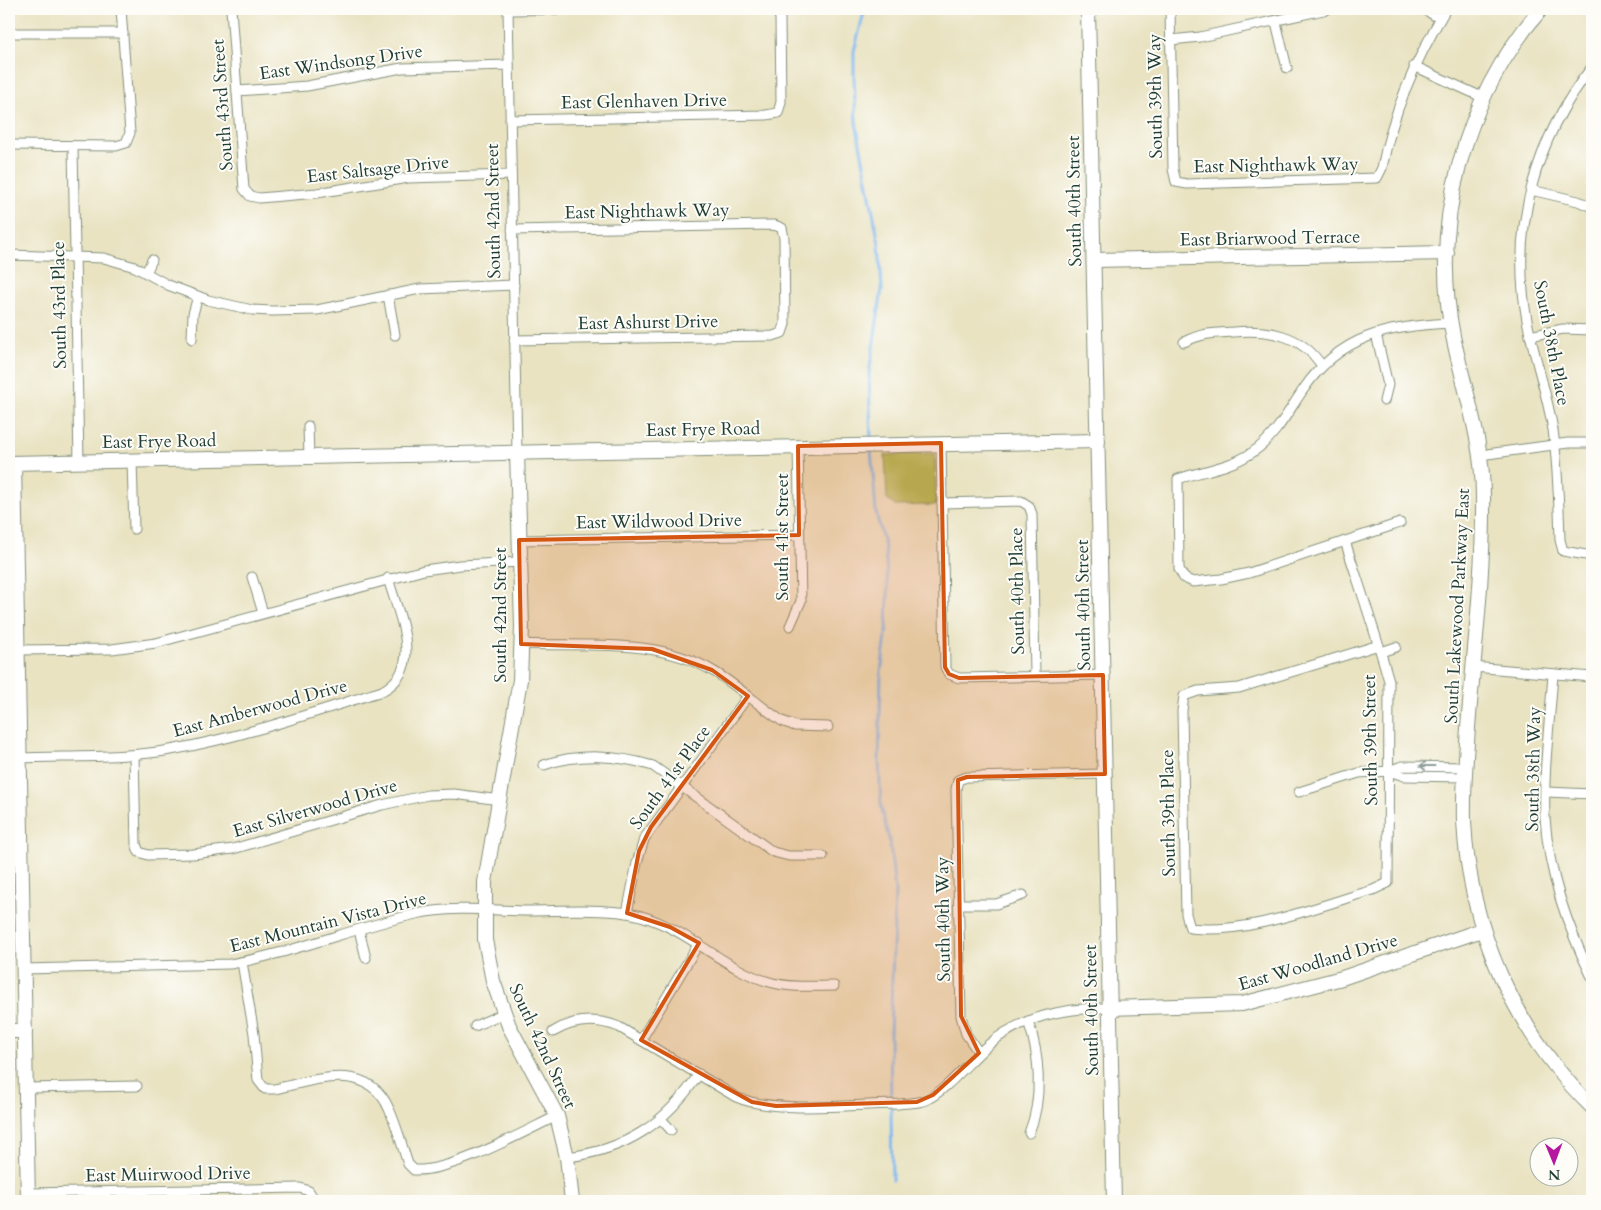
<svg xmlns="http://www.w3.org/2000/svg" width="1601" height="1210" font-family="Cardo,serif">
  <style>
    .park { fill: #b1bd5e; stroke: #687d49 }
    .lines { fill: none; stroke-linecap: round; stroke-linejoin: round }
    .stream { stroke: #7fb8f0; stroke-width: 3 }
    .street-casing { stroke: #84907b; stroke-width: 11 }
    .secondary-casing { stroke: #84907b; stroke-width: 16 }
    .street { stroke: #fff; stroke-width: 9 }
    .secondary { stroke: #fff; stroke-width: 14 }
    .oneway { stroke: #8f9e9a }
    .marked { fill: #d45610; fill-opacity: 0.2; stroke: #d45610; stroke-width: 4; stroke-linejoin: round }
    .labels { text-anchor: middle; stroke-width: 4; stroke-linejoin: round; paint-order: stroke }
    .street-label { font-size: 18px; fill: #1f3d34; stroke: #fdfcf7 }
  </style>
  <rect width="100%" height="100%" fill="#fdfcf7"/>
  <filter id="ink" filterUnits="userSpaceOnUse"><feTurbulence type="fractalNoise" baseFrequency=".02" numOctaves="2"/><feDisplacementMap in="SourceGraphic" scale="10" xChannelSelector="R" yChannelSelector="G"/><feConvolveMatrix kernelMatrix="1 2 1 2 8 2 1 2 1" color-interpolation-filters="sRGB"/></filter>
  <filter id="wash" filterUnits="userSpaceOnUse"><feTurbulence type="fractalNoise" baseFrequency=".0096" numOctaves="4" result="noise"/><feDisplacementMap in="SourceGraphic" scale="20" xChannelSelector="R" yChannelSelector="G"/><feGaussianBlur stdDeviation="1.12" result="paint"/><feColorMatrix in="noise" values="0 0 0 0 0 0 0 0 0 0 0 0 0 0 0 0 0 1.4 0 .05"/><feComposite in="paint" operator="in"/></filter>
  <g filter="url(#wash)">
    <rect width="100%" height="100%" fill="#e9e3c2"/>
    <!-- park -->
    <polygon class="park" points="935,453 936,505 895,506 887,499 885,455"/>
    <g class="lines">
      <!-- stream -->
      <g class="stream">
        <polyline points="865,9 854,51 854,79 856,122 879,244 882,289 869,374 871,443"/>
        <polyline points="871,449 876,512 885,548 888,590 887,629 881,672 879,762 881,806 890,844 895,892 890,1036 892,1180"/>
      </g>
    </g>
  </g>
  <g filter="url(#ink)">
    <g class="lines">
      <defs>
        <g id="street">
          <polyline points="231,9 244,189 250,196 259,198 317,193 408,178 511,175"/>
          <polyline points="508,9 517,452"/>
          <path d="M1170 9 1173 169 1176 182 1187 184 1377 178 1382 168C1393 110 1416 59 1446 9"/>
          <polyline points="1424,9 1440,19"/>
          <polyline points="508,10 583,9"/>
          <polyline points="1276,22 1287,68"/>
          <polyline points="9,33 123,33"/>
          <polyline points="1171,40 1200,37 1328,9"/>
          <polyline points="1414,66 1484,98"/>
          <path d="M1592 67C1535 139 1510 229 1527 320 1534 357 1547 393 1553 430 1558 467 1559 503 1560 540L1563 551 1592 556"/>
          <polyline points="237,91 307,86 402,68 509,65"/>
          <polyline points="510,120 766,115 778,113 781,102 780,18 776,9"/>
          <polyline points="9,145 116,146 126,143 130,133 121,9"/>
          <polyline points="73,147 79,462"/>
          <polyline points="1531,190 1578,201 1592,207"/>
          <polyline points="512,230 774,225 782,228 784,238 785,324 782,333 773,336 514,340"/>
          <polyline points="9,255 104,258 135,267 168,285 208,300 252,310 272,311 317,310 420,289 514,285"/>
          <polyline points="146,273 152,260"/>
          <polyline points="388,295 395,335"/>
          <polyline points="1376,334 1388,385 1384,401"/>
          <polyline points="1530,336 1563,329 1592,330"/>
          <polyline points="192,339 193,314 198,296"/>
          <path d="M1184 342C1202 333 1213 333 1233 332 1268 329 1301 334 1322 366"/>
          <polyline points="308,426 309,457"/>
          <polyline points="941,443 945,667 949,674 959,678 1103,675"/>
          <polyline points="1480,455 1568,443 1592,443"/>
          <polyline points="132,460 134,529"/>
          <polyline points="942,503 1021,501 1029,506 1032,514 1035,676"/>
          <path d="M1400 523 1249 573 1221 579 1193 582 1184 578 1179 569 1178 479C1204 470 1230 468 1253 452 1275 437 1288 412 1303 390 1340 335 1388 326 1451 323"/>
          <polyline points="519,540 799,535"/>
          <path d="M1345 541C1360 588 1376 634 1389 681L1388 883 1373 890C1318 906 1248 935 1190 928L1186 914 1182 711 1184 696 1198 691 1239 688 1379 645"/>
          <polyline points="252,577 263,613"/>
          <polyline points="790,626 801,601 798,446"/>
          <path d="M521 644C585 647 656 637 713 671 737 685 758 705 782 721L795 726 828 727"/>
          <polyline points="17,650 112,649 156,643 424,570 460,565 520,562"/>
          <polyline points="1381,652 1396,647"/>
          <polyline points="1473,667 1592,677"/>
          <path d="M1553 674C1550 721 1543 770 1545 818 1549 875 1567 926 1592 977"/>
          <polyline points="134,755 136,844 139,852 148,855 193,854 233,849 382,805 428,795 454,794 500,800"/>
          <path d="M19 758C71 756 124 759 176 749 246 736 314 712 382 691 426 668 398 615 388 578"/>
          <path d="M544 765C578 753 618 755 653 766L773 852 789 856H823"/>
          <polyline points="1389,771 1404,776 1465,777"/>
          <polyline points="1299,792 1359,773 1389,771 1402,766 1466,767"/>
          <polyline points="1546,792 1592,794"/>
          <polyline points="9,812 21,812"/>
          <polyline points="9,825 21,824"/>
          <polyline points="959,904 996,904 1023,895"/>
          <polyline points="627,913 637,863 644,839 748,696"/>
          <polyline points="359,930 366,958"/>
          <path d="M242 962 254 1034 258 1080 265 1089H275C315 1080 368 1060 389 1109 397 1126 402 1146 408 1164L414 1170C452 1172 521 1133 557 1116"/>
          <path d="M24 969 230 964C293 953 353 928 416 914 451 906 490 910 526 911 559 911 594 908 628 913 685 923 721 970 773 983 793 988 814 986 834 986"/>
          <path d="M1028 1021C1040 1055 1043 1099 1029 1133"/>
          <polyline points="475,1026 504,1013"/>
          <path d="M553 1032C574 1019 596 1018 619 1027L736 1097C774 1114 856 1104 899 1104 908 1103 918 1103 926 1100 947 1090 968 1062 987 1046 1020 1017 1066 1007 1109 1008"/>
          <polyline points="641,1040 699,943"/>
          <polyline points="979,1053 966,1034 961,1016 956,789 958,780 967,777 1105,774"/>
          <polyline points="26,1088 137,1086"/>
          <polyline points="661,1119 671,1130"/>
          <path d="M567 1157C627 1150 666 1123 699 1074"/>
          <polyline points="28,1193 300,1188 309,1191 315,1201"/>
        </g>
        <g id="secondary">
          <polyline points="1088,9 1114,1201"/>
          <path d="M1541 9C1465 97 1430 221 1453 336 1464 389 1483 441 1483 496 1484 573 1474 651 1468 728 1466 759 1463 790 1464 821 1469 929 1515 1032 1592 1107"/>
          <polyline points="1095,260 1447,253"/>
          <polyline points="517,452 522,627 520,680 485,882 485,940 493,981 509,1026 557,1116 567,1157 572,1201"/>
          <polyline points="9,463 1098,441"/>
          <polyline points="14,463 28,1201"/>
          <polyline points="1109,1008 1242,1004 1342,978 1482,930"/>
          <polyline points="9,1031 25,1031"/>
        </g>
      </defs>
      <!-- street casing -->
      <use href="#street" class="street-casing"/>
      <!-- secondary casing -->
      <use href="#secondary" class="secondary-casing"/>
      <!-- street -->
      <use href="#street" class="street"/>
      <!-- secondary -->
      <use href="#secondary" class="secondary"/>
    </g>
    <!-- one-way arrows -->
    <defs><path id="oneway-shaft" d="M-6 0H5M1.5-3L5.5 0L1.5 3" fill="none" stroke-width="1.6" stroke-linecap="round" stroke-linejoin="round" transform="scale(1.25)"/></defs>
    <use class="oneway" href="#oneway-shaft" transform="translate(1427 766) rotate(-180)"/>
  </g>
  <!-- marked area -->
  <path class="marked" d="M941 443 945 667 949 674 959 678 1103 675 1105 774 967 777 958 780 961 1016 979 1053 933 1095 917 1102 776 1106 752 1102 641 1040 699 943 670 927 627 913 639 851 651 827 748 696 712 670 652 649 521 644 519 540 799 535 798 446Z"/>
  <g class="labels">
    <!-- street labels -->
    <g class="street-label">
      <text transform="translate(341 62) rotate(-8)" y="6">East Windsong Drive</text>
      <text transform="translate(1155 96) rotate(-91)" y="6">South 39th Way</text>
      <text transform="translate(644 101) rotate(-1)" y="6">East Glenhaven Drive</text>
      <text transform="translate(222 105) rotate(-94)" y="6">South 43rd Street</text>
      <text transform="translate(1276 165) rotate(-1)" y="6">East Nighthawk Way</text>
      <text transform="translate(378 169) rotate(-6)" y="6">East Saltsage Drive</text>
      <text transform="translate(1074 201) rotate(-91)" y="6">South 40th Street</text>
      <text transform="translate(493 211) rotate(-91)" y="6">South 42nd Street</text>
      <text transform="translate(647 211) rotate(-1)" y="6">East Nighthawk Way</text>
      <text transform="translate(1270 238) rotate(-1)" y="6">East Briarwood Terrace</text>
      <text transform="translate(59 305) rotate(-91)" y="6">South 43rd Place</text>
      <text transform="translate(648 322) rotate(-1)" y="6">East Ashurst Drive</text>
      <text transform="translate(1552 343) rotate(79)" y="6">South 38th Place</text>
      <text transform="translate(703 429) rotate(-1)" y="6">East Frye Road</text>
      <text transform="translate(159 441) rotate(-1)" y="6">East Frye Road</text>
      <text transform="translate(659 521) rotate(-1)" y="6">East Wildwood Drive</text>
      <text transform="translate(782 537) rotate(-90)" y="6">South 41st Street</text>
      <text transform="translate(1017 591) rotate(-91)" y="6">South 40th Place</text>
      <text transform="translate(1083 605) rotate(-91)" y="6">South 40th Street</text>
      <text transform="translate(1457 606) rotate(-87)" y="6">South Lakewood Parkway East</text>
      <text transform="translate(500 615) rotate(-90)" y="6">South 42nd Street</text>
      <text transform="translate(260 708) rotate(-15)" y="6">East Amberwood Drive</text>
      <text transform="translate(1370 740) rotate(-91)" y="6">South 39th Street</text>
      <text transform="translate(1533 769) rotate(-89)" y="6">South 38th Way</text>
      <text transform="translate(670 777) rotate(-54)" y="6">South 41st Place</text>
      <text transform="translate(315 808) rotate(-16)" y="6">East Silverwood Drive</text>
      <text transform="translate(1168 813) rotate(-91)" y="6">South 39th Place</text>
      <text transform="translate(943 919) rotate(-91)" y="6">South 40th Way</text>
      <text transform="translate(328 922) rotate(-14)" y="6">East Mountain Vista Drive</text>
      <text transform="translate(1318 962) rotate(-16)" y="6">East Woodland Drive</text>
      <text transform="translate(1091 1010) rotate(-91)" y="6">South 40th Street</text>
      <text transform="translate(543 1046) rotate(65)" y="6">South 42nd Street</text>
      <text transform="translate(168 1174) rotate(-1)" y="6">East Muirwood Drive</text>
    </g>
  </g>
  <!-- margin -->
  <rect width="1601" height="1210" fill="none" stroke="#fdfcf7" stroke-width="30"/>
  <!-- north arrow -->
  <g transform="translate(1554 1162) rotate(179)"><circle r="24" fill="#fdfcf7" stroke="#a4b0a9"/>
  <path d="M0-4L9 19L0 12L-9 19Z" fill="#b5179e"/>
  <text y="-8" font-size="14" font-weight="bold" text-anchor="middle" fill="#1f3d34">N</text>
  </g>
</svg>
